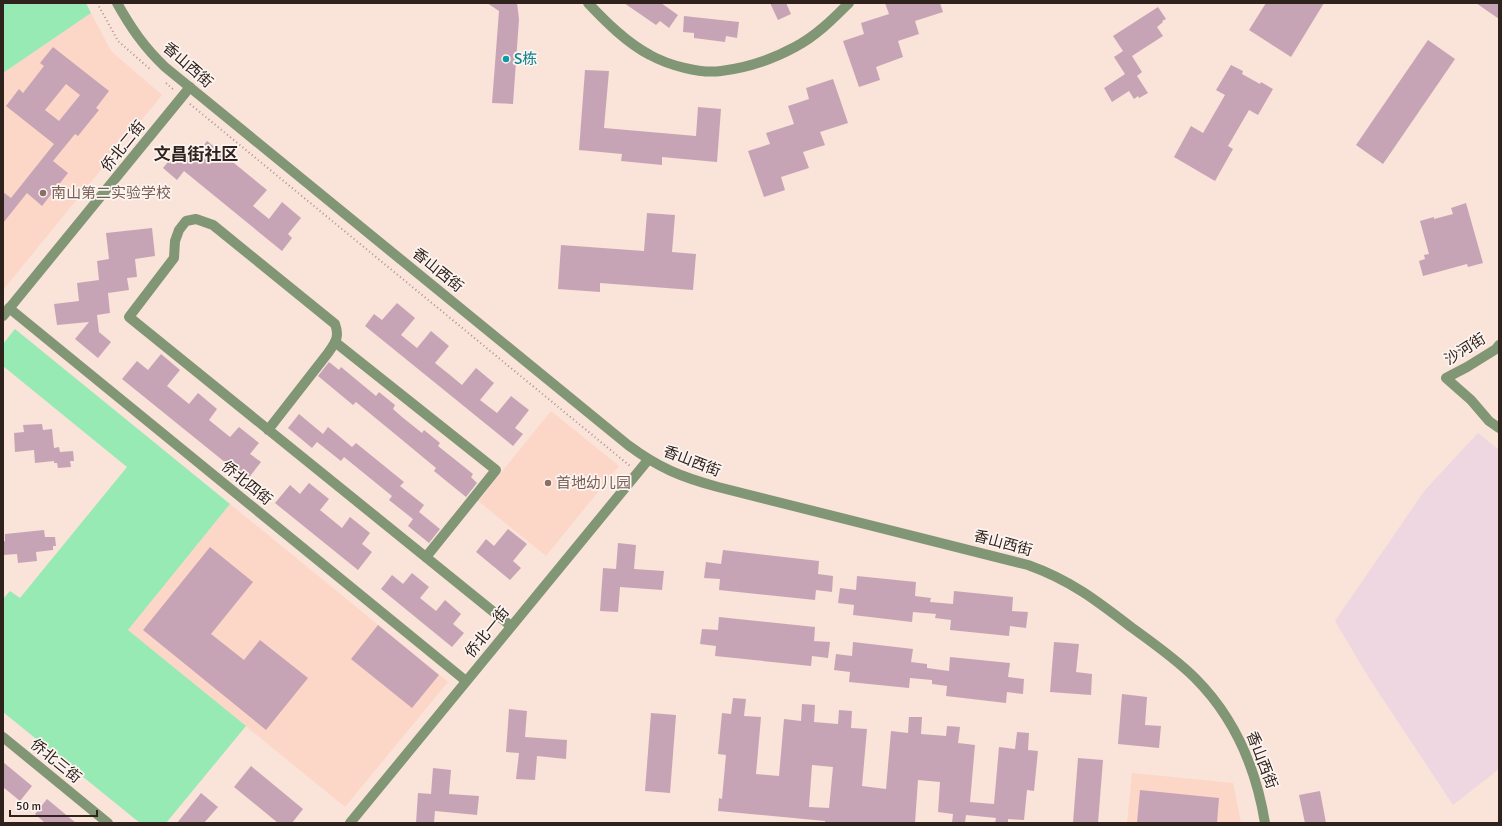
<svg xmlns="http://www.w3.org/2000/svg" width="1502" height="826" font-family="Signika,'Noto Sans SC',sans-serif">
  <style>
    .built { fill: #fcd7c7 }
    .industrial { fill: #efd7e1 }
    .green { fill: #97eab4 }
    .building { fill: #c7a4b5; fill-rule: evenodd }
    .lines { fill: none; stroke-linecap: round; stroke-linejoin: round }
    .path { stroke: #a8948c; stroke-width: 2; stroke-dasharray: 1 3; stroke-linecap: butt }
    .minor { stroke: #809675; stroke-width: 10 }
    .culture-dot { fill: #0f9aa8; stroke: #fcf4f0; stroke-width: 1.5 }
    .education-dot { fill: #8d6e63; stroke: #fcf4f0; stroke-width: 1.5 }
    .labels { text-anchor: middle; stroke-width: 3.5; stroke-linejoin: round; paint-order: stroke }
    .culture-label { font-size: 15px; fill: #0d838f; stroke: #fcf4f0; text-anchor: start }
    .street-label { font-size: 15px; fill: #2f211b; stroke: #fcf4f0 }
    .education-label { font-size: 15px; fill: #785e54; stroke: #fcf4f0; text-anchor: start }
    .quarter-label { font-size: 17px; font-weight: bold; fill: #2f211b; stroke: #fcf4f0 }
  </style>
  <rect width="100%" height="100%" fill="#fae3d9"/>
  <!-- built -->
  <g class="built">
    <polygon points="91,13 111,51 162,95 3,290 3,73"/>
    <polygon points="551,411 619,466 546,556 478,501"/>
    <polygon points="230,504 448,682 345,807 128,630"/>
    <polygon points="1132,773 1233,783 1241,823 1127,823"/>
  </g>
  <!-- industrial -->
  <polygon class="industrial" points="1478,433 1499,450 1499,769 1453,805 1369,678 1335,621 1425,490"/>
  <!-- green -->
  <g class="green">
    <polygon points="3,3 86,3 91,13 3,73"/>
    <polygon points="15,329 230,504 128,630 246,726 166,823 140,823 3,712 3,599 10,591 20,598 127,467 3,366 3,344"/>
  </g>
  <!-- building -->
  <g class="building">
    <polygon points="487,3 517,3 519,19 513,104 492,103 499,11"/>
    <polygon points="624,3 661,3 678,15 669,28 660,21 656,25"/>
    <polygon points="770,3 786,3 791,14 778,20"/>
    <polygon points="885,3 940,3 943,12 915,21 919,34 898,41 903,57 876,67 880,80 859,87 843,41 864,34 861,23 889,14"/>
    <polygon points="1266,3 1324,3 1291,57 1249,30"/>
    <polygon points="1476,3 1499,3 1499,19"/>
    <polygon points="1158,7 1166,19 1162,21 1163,22 1157,27 1163,36 1132,56 1142,72 1137,76 1148,93 1139,98 1138,96 1134,99 1129,91 1112,102 1104,88 1125,74 1114,57 1123,51 1113,36"/>
    <polygon points="684,16 739,22 737,38 726,36 725,42 694,38 694,33 683,32"/>
    <polygon points="1428,40 1455,59 1383,164 1356,145"/>
    <path d="M53 47 109 91 96 108 99 110 78 136 75 134 53 161 68 173 42 206 27 193 3 223V192L11 198 54 144 6 106 19 89 23 93 44 66 40 63ZM66 84 80 95 59 121 45 110Z"/>
    <polygon points="1231,65 1243,71 1242,74 1260,84 1261,82 1273,89 1258,115 1249,110 1228,146 1233,149 1215,181 1174,157 1191,126 1203,133 1225,95 1216,90"/>
    <polygon points="585,70 609,71 604,128 696,136 698,107 721,109 717,162 662,157 662,165 621,161 622,154 579,150"/>
    <polygon points="833,79 848,123 820,132 825,145 803,152 809,168 781,177 785,190 764,197 748,151 770,144 766,133 794,124 788,106 809,99 806,88"/>
    <polygon points="207,141 267,190 253,206 269,219 282,202 301,218 288,234 292,238 282,251 184,171 177,180 163,168 180,147 194,158"/>
    <polygon points="1466,203 1483,263 1468,267 1467,264 1423,276 1419,261 1425,259 1424,255 1429,254 1420,221 1434,217 1434,219 1453,214 1451,208"/>
    <polygon points="647,213 675,215 672,252 696,254 693,290 600,283 600,292 558,289 561,245 644,251"/>
    <polygon points="152,228 155,256 135,259 137,277 127,278 129,290 108,293 110,313 97,315 99,332 111,342 98,358 75,339 89,322 57,325 54,304 79,301 77,283 99,280 97,261 109,259 106,233"/>
    <polygon points="397,303 415,318 401,335 417,348 431,331 449,346 435,363 450,375 462,385 476,368 494,383 480,400 497,413 511,396 529,410 515,428 523,434 513,446 365,326 374,314 382,320"/>
    <polygon points="161,354 180,370 167,386 189,404 198,393 217,409 209,420 230,437 239,427 259,443 250,454 261,462 247,480 122,379 137,361 148,370"/>
    <polygon points="329,362 339,370 341,367 376,396 379,392 395,405 393,409 402,417 422,433 424,430 440,443 438,446 473,474 471,477 477,483 466,497 434,471 436,468 401,439 356,402 353,405 318,376"/>
    <polygon points="299,414 323,434 328,427 352,447 356,443 404,482 400,486 424,505 419,512 440,529 429,543 408,526 413,519 389,500 392,496 344,457 341,461 317,442 312,448 288,428"/>
    <polygon points="42,424 43,430 52,429 54,448 59,447 60,452 73,451 74,461 70,461 71,467 58,468 57,463 54,463 54,461 35,463 34,450 15,452 14,433 24,432 23,425"/>
    <polygon points="309,483 329,499 320,510 342,528 350,517 370,533 362,544 372,552 358,570 275,503 290,485 300,494"/>
    <polygon points="508,529 527,544 513,561 521,568 510,580 476,552 486,539 494,546"/>
    <polygon points="44,530 45,537 55,537 56,546 53,546 53,550 36,552 37,561 18,563 17,554 3,555 3,542 5,541 5,534"/>
    <polygon points="618,543 636,545 634,569 664,571 662,590 620,587 618,612 600,611 603,568 616,569"/>
    <polygon points="210,547 253,582 211,634 244,660 260,640 308,678 266,730 143,630"/>
    <polygon points="723,550 819,561 818,574 833,576 832,592 816,590 815,600 719,590 720,579 704,578 706,562 721,564"/>
    <polygon points="412,573 429,587 420,598 436,611 445,600 461,614 453,624 464,633 452,647 381,589 392,575 403,584"/>
    <polygon points="857,576 916,582 915,596 931,598 930,602 953,604 954,591 1013,597 1012,611 1028,612 1026,628 1010,626 1009,636 950,630 951,620 935,618 936,614 913,612 912,622 853,615 854,605 838,603 840,588 856,590"/>
    <polygon points="719,617 815,627 814,641 830,642 828,658 812,656 811,666 715,656 716,646 700,644 702,629 718,630"/>
    <polygon points="378,625 439,675 412,708 351,659"/>
    <polygon points="853,642 913,649 911,662 927,664 927,668 949,671 950,657 1010,663 1008,677 1024,679 1023,694 1007,692 1006,703 946,696 947,686 932,684 932,680 910,678 909,688 849,682 850,672 834,670 836,654 852,656"/>
    <polygon points="1054,642 1079,644 1076,672 1092,674 1091,695 1050,692"/>
    <polygon points="1122,694 1147,697 1145,725 1161,726 1159,748 1118,744"/>
    <path d="M733 698 746 699 744 716 761 717 756 774 779 776 784 719 801 721 802 704 815 705 814 722 838 724 839 710 852 711 851 728 867 729 862 786 886 789 891 731 908 733 909 717H922L921 734 946 736 947 726 960 727 958 743 975 745 970 802 994 804 999 747 1015 749 1017 732 1029 733 1028 750 1038 751 1034 791 1027 790 1024 820 1008 819V823H995L996 818 966 815 965 823H952L953 814 938 812 940 782 918 780 915 823H825V821L718 811 719 798 722 799 726 755 718 754 722 713 731 714ZM812 765 833 767 829 808 809 807Z"/>
    <polygon points="509,709 527,711 525,737 567,740 566,759 537,756 535,780 516,779 519,753 506,752"/>
    <polygon points="651,713 676,715 670,793 645,791"/>
    <polygon points="1078,758 1103,760 1098,823 1073,823"/>
    <polygon points="3,762 32,786 20,801 3,787"/>
    <polygon points="251,766 303,809 292,823 278,823 234,787"/>
    <polygon points="433,768 451,770 449,794 479,796 477,815 435,811 434,823 416,823 418,793 431,794"/>
    <polygon points="1140,790 1219,798 1217,823 1152,823 1137,822"/>
    <polygon points="1320,791 1326,823 1305,823 1299,795"/>
    <polygon points="201,793 218,807 204,823 177,823"/>
    <polygon points="47,799 76,823 45,823 35,814"/>
  </g>
  <g class="lines">
    <!-- path -->
    <g class="path">
      <polyline points="97,3 118,41 151,70"/>
      <polyline points="166,83 175,91"/>
      <polyline points="190,104 630,466"/>
    </g>
    <!-- minor -->
    <g class="minor">
      <path d="M117 3C131 28 144 47 165 67L628 445C659 468 681 477 718 487L1028 565C1070 580 1096 600 1131 627 1153 643 1176 659 1195 678 1235 718 1256 768 1265 823"/>
      <path d="M588 3C606 22 627 43 650 55 668 65 700 74 721 71 746 68 773 59 795 47 816 36 833 19 849 3"/>
      <polyline points="9,308 466,681"/>
      <polyline points="3,316 190,87"/>
      <polyline points="335,342 496,470 426,557"/>
      <polyline points="1499,345 1496,349 1467,367 1446,378 1471,400 1489,421 1499,428"/>
      <path d="M268 430 328 353C335 343 340 337 335 324L213 225 196 219 186 221 179 230 175 241 174 258 129 317 511 626"/>
      <polyline points="3,737 108,823"/>
      <polyline points="350,823 648,460"/>
    </g>
  </g>
  <!-- markers -->
  <circle class="culture-dot" cx="506" cy="59" r="4"/>
  <g class="education-dot">
    <circle cx="43" cy="193" r="4"/>
    <circle cx="548" cy="483" r="4"/>
  </g>
  <g class="labels">
    <!-- culture labels -->
    <g class="culture-label">
      <text x="514" y="64">S栋</text>
    </g>
    <!-- street labels -->
    <g class="street-label">
      <text transform="translate(188 65) rotate(41)" y="5">香山西街</text>
      <text transform="translate(123 146) rotate(-51)" y="5">侨北二街</text>
      <text transform="translate(438 270) rotate(39)" y="5">香山西街</text>
      <text transform="translate(1465 349) rotate(-32)" y="5">沙河街</text>
      <text transform="translate(692 461) rotate(21)" y="5">香山西街</text>
      <text transform="translate(247 483) rotate(39)" y="5">侨北四街</text>
      <text transform="translate(1003 543) rotate(15)" y="5">香山西街</text>
      <text transform="translate(487 632) rotate(-51)" y="5">侨北一街</text>
      <text transform="translate(1262 760) rotate(69)" y="5">香山西街</text>
      <text transform="translate(56 761) rotate(39)" y="5">侨北三街</text>
    </g>
    <!-- education labels -->
    <g class="education-label">
      <text x="51" y="198">南山第二实验学校</text>
      <text x="556" y="488">首地幼儿园</text>
    </g>
    <!-- quarter labels -->
    <g class="quarter-label">
      <text x="196" y="160">文昌街社区</text>
    </g>
  </g>
  <!-- border -->
  <rect width="1502" height="826" fill="none" stroke="#2f211b" stroke-width="8"/>
  <!-- scale -->
  <path d="M10 810v6h87v-6" fill="none" stroke="#2f211b" stroke-width="2"/>
  <text x="16" y="810" font-size="12" fill="#2f211b" stroke="#fcf4f0" stroke-width="3" paint-order="stroke">50 m</text>
</svg>
